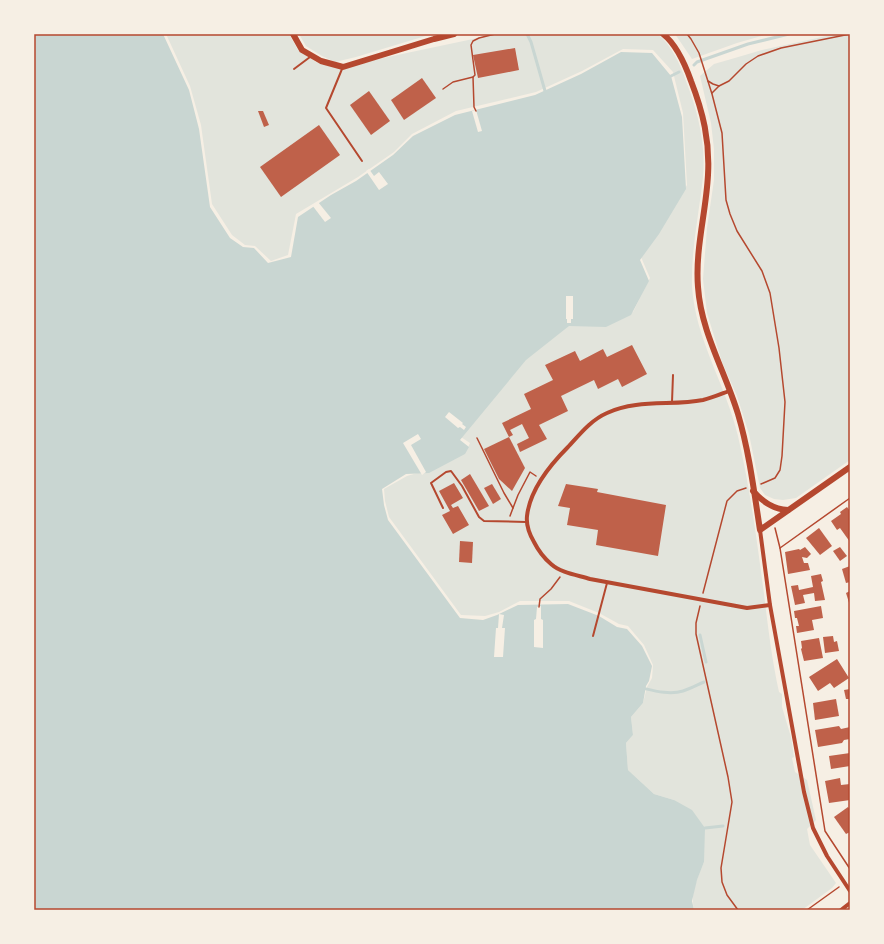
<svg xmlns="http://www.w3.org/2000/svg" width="884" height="944" font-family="Ubuntu,sans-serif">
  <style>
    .green { fill: #e2e4dc }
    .water { fill: #c9d6d2 }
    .pier { fill: #f6efe4 }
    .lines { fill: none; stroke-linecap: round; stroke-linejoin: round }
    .stream { stroke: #c9d6d2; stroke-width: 3 }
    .building { fill: #bf614a }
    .path { stroke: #b5482f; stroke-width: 1.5 }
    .service { stroke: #b5482f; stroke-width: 2 }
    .minor { stroke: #b5482f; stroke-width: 4 }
    .secondary { stroke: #b5482f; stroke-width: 6 }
    .neatline { fill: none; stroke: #b5482f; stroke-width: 1.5 }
  </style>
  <rect width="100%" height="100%" fill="#f6efe4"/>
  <!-- green -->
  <g class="green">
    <path d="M166 34H289L298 50 316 62 332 67 350 65 473 39 492 34H658C672 46 680 64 686 81 698 112 706 144 703 177 699 214 691 249 692 286 695 339 726 385 738 436 750 488 757 541 764 594 768 627 772 660 779 692L782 694V707L791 737 794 757 792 758 795 772 807 780 816 820 807 829 810 845 836 883 832 888 802 910H694C690 893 698 877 704 862L674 800 654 794 628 770 626 743 633 735 631 717 643 703 647 687 652 678 653 665 644 645 628 626 619 624 599 613 569 601H520L499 612 485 616 461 615 389 517 385 501 384 489 407 476 431 469 467 450 470 443 461 437 526 356 567 324 633 312 650 278 641 257 660 231 687 185 683 113 673 72 653 50 623 49 582 71 536 92 456 111 412 134 394 152 358 177 296 214 288 255 271 261 255 246 245 245 232 235 212 204 201 125 190 86Z"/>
    <polygon points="299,34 432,34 356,57 335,62 322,56 306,46"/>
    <polygon points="675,34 768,34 737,43 692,59"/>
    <polygon points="836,34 850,34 850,460 796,498 783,500 774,499 765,495 760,488 749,434 737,396 722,362 707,313 703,279 707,228 714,180 714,149 711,123 700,76 714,64 728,60 762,50"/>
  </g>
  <!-- water -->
  <polygon class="water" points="34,34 163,34 189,90 199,129 210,207 230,238 243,247 254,248 268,263 291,257 298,217 331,195 356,181 393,155 413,136 455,115 535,95 581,74 621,52 652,53 671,76 682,117 686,189 659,234 640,260 649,281 631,315 606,327 569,326 526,360 460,440 469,447 465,454 429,473 406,474 382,489 384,505 388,520 460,618 483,620 497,615 518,605 568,604 599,616 617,627 627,629 642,646 652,666 649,681 646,686 643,703 631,717 633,735 626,743 628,770 654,794 674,800 692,810 705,828 704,862 697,880 692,901 694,910 34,910"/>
  <!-- pier -->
  <g class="pier">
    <polygon points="476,110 482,131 478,132 472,111"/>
    <polygon points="369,169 374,176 379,172 388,184 379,190 366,171"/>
    <polygon points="318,202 331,218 325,222 312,205"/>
    <polygon points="566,296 573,296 573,319 571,319 571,323 567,323 567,319 566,319"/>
    <polygon points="449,412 463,423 462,424 466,427 464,430 460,427 458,428 445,417"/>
    <polygon points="418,434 421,439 411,445 426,472 422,475 403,443"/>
    <polygon points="541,606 541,619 543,620 543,648 534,647 534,620 536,619 537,607"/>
    <polygon points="499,614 504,615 502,628 505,628 503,657 494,657 496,628 498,628"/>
  </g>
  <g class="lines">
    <!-- stream -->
    <g class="stream">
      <polyline points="527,34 531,42 545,91"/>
      <polyline points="694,65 697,62 748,44 789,34"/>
      <polyline points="671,76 679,72"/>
      <polyline points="700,635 706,662"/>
      <path d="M642 688C655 691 670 695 683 691 690 689 697 685 704 682"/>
      <polyline points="705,828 723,826"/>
    </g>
  </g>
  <!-- building -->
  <g class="building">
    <polygon points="515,48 519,70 478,78 473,55"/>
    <polygon points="422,78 436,98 404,120 391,100"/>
    <polygon points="369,91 390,121 371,135 350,105"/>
    <polygon points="258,111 263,111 269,125 264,127"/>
    <polygon points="319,125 340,155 281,197 260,167"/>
    <polygon points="632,345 647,374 622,387 618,379 598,389 594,380 561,396 568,411 539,425 547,439 520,452 517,444 529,438 522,424 510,430 513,435 509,437 502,423 531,409 524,394 553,380 545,365 575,351 580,361 603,349 607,357"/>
    <polygon points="509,437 525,468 512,491 499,479 484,449"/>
    <polygon points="470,474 489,506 479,511 461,480"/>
    <polygon points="454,483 463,498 451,505 453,508 458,506 469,525 453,534 442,515 450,511 439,491"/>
    <polygon points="492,484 501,499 493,504 484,488"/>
    <polygon points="566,484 598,489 597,492 666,505 658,556 596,545 598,530 567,525 570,508 558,506"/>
    <polygon points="847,507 850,511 850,542 840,528 837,530 831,521 841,514 840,512"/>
    <polygon points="819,528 832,546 820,555 806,538"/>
    <polygon points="460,541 473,542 472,563 459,562"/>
    <polygon points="805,547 811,554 807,558 802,557 804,563 808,563 810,570 788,574 785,552 799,549 800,550"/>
    <polygon points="840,547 847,556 840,561 833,551"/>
    <polygon points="850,566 850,582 846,583 842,569"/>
    <polygon points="821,574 823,581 821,582 825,600 815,601 814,593 803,595 805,603 795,605 791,586 798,585 799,590 813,587 811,576"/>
    <polygon points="850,591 850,606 846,593"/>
    <polygon points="821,606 823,618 812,620 814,630 797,633 796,626 799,626 797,618 795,618 794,611"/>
    <polygon points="833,636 834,642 837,641 839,651 825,653 823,637"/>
    <polygon points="819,638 823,658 804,661 801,649 802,648 801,641"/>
    <polygon points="837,659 849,678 834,688 830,683 818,691 809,677"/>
    <polygon points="850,689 850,699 846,699 844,690"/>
    <polygon points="836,699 839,716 815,720 813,703"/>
    <polygon points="839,726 841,729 850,727 850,739 844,740 842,743 818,747 815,730"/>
    <polygon points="850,753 850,766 831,769 829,756"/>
    <polygon points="840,778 841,785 850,784 850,800 829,803 825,781"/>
    <polygon points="848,807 850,810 850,832 846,834 834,817"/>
  </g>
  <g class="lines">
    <!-- path -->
    <g class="path">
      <polyline points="687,34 691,39 699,53 712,94 722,133 726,200 730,214 737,231 762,271 770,293 779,348 785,402 782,456 780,470 775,478 761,484"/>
      <polyline points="473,77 474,107 476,111"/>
      <polyline points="708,81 713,84 719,86 729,81 746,64 758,56 781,48 850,34"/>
      <polyline points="443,89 453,82 473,77 475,75 471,45 473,41 479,38 495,34"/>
      <polyline points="712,93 719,86"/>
      <polyline points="477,438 504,493 513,508 510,516"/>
      <polyline points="513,508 518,495 530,472 536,476"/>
      <polyline points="775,528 780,548 825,831 850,869"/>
      <polyline points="780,548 850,498"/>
      <polyline points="703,593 727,501 737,491 746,488"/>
      <polyline points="700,606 696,623 696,634 728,777 732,802 721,868 722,882 727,895 738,910"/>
      <polyline points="539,607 540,599 551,589 560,577"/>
      <polyline points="807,910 839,887"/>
    </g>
    <!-- service -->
    <g class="service">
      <polyline points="294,69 310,57"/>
      <polyline points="342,69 326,108 362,161"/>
      <polyline points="672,402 673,375"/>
      <polyline points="443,508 431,483 446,472 451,471 462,486 479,517 484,521 526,522"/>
      <polyline points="593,636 607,583"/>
    </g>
    <!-- minor -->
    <g class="minor">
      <path d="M729 391C721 394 712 398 703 400 672 406 637 399 607 413 591 420 580 434 568 447 550 465 530 489 527 516 526 525 530 535 534 542 538 550 544 558 551 564 561 573 577 575 590 579L747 608 770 605"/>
      <polyline points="760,530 770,605 804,792 813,828 827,856 850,891"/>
      <polyline points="841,910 850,903"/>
    </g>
    <!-- secondary -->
    <g class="secondary">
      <polyline points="293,34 302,50 321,61 343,67 434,39 454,34"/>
      <path d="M663 34C677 45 685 64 691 81 703 112 710 141 708 175 706 213 695 249 698 287 701 332 725 371 738 414 749 451 754 491 760 530L850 467"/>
      <path d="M753 491C763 502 773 509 788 510"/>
    </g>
  </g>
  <!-- border -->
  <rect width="884" height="944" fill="none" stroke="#f6efe4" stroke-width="70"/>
  <rect x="35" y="35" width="814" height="874" class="neatline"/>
</svg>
